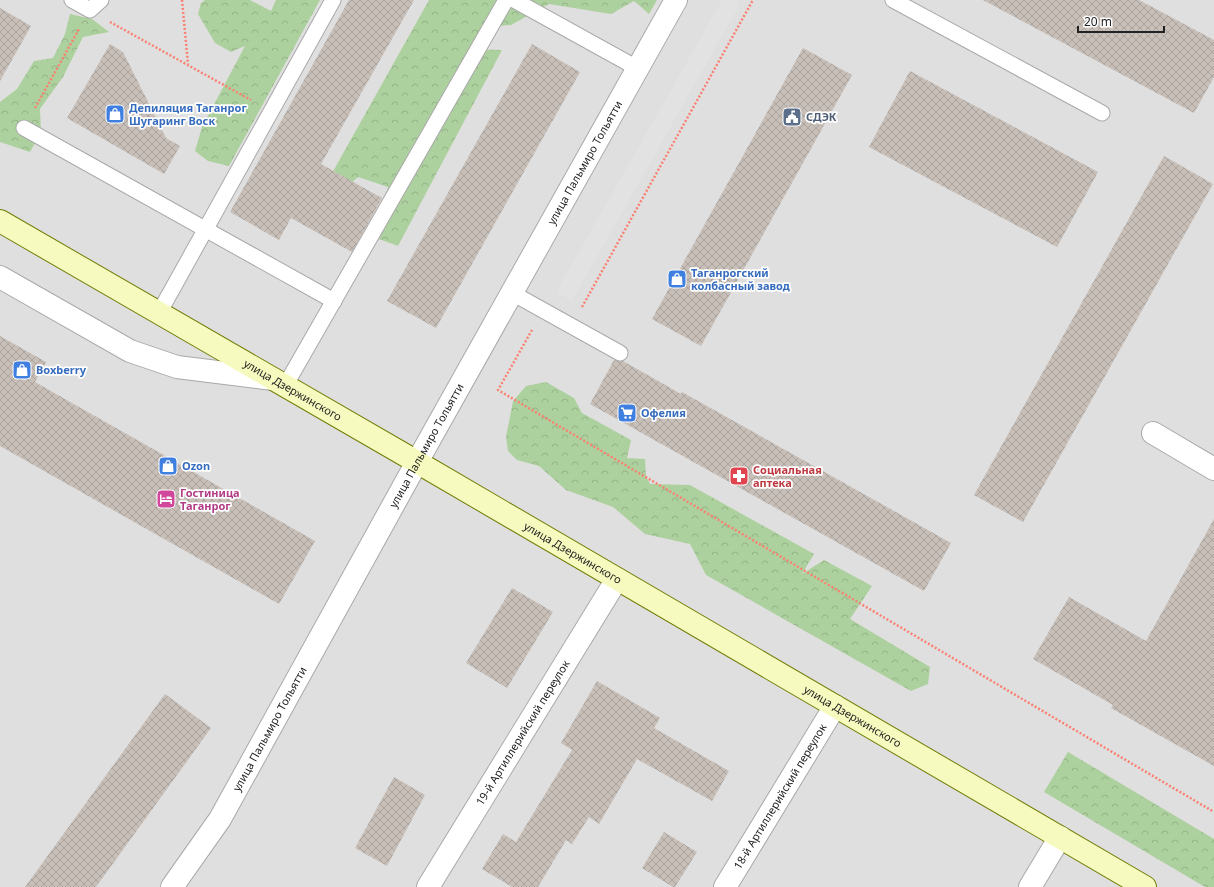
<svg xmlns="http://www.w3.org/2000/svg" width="1214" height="887" font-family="'Noto Sans',sans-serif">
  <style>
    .residential { fill: #e0dfdf }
    .forest { fill: url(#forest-crowns) }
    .parking { fill: #e2e2e2 }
    .building { fill: url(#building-cross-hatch) }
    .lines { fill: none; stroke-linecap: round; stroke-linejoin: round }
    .service-casing { stroke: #a9a9a9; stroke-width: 17 }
    .minor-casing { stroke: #a9a9a9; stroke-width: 24 }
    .tertiary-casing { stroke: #a9a9a9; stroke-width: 24 }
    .secondary-casing { stroke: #707d05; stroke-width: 24 }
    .path { stroke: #fa8072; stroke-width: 2.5; stroke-dasharray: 2 2; stroke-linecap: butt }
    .service { stroke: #fff; stroke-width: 15 }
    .minor { stroke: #fff; stroke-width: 22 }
    .tertiary { stroke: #fff; stroke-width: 22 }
    .secondary { stroke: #f7fabf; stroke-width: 22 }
    .labels { text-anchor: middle; stroke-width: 3.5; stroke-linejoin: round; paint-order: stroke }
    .shop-label { font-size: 11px; font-weight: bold; fill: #366cbe; stroke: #fff; text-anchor: start }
    .service-label { font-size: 11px; font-weight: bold; fill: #4e5e75; stroke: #fff; text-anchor: start }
    .street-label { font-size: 11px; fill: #222; stroke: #fff }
    .health-label { font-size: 11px; font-weight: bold; fill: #be3a42; stroke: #fff; text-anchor: start }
    .hotel-label { font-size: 11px; font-weight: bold; fill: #b23c85; stroke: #fff; text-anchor: start }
  </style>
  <defs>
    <pattern id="forest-crowns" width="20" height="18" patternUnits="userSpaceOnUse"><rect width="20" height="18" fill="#add19e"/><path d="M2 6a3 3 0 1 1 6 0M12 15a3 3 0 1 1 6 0" fill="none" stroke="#95b388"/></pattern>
    <pattern id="building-cross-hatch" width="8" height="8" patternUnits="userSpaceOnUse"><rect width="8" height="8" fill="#c7bfb8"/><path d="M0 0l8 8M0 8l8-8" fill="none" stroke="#aba49e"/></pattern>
  </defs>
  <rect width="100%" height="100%" fill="#f2efe9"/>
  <!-- residential -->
  <rect class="residential" x="0" y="0" width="1214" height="887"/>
  <!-- forest -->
  <g class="forest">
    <polygon points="205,0 250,0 271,11 276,0 320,0 229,166 208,161 195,151 202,127 245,46 231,52 215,43 198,14 201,3"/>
    <polygon points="429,0 657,0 649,14 634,1 611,14 549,4 511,25 489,27 470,49 502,50 398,246 376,238 388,187 358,177 303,225"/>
    <polygon points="70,14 92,19 109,32 83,37 63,77 40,109 41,132 30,152 0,142 0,102 17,89 34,61 53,58 65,34"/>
    <polygon points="546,382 574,398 582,413 631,440 627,458 645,459 646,476 650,484 690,485 814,554 802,574 824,560 872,586 850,619 930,667 928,684 911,691 706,575 690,544 645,534 613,507 566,490 539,466 517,460 508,451 506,437 513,401 526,386"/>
    <polygon points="1068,752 1214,839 1214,887 1205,887 1044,792"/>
  </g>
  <!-- parking -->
  <polygon class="parking" points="722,0 733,0 740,4 572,301 556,292"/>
  <!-- building -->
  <g class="building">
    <polygon points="349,0 414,0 321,164 382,198 352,252 291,218 279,240 230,212"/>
    <polygon points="983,0 1139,0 1214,40 1214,77 1194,113"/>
    <polygon points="0,8 31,26 0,81"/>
    <polygon points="110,44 123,52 166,138 180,146 164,174 67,118"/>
    <polygon points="532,44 580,72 436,328 387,301"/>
    <polygon points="803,48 852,75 701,346 652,319"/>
    <polygon points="910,71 1098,172 1057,247 869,147"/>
    <polygon points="1164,156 1213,184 1023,522 974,495"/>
    <polygon points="0,336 46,362 35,382 315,541 279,604 0,446"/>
    <polygon points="614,360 623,361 681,394 682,392 951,543 924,591 590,404"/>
    <polygon points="1214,519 1214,766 1111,708 1113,705 1033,659 1069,597 1146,641"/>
    <polygon points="512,588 553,612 507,688 466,663"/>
    <polygon points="597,681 660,718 654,728 729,771 712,801 637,759 599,824 589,817 572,844 566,840 538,887 512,887 482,869 503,834 516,842 572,750 561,743"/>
    <polygon points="165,694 211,728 96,887 25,887"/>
    <polygon points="394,777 425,795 387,866 355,848"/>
    <polygon points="664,832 697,852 675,887 673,887 642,868"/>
  </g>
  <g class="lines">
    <defs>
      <g id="service">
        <polyline points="72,0 90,10 101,0"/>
        <polyline points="514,0 637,68"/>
        <polyline points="893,0 1102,113"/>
        <polyline points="24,128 334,301"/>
        <polyline points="512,293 620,353"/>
        <polyline points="159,313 333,0"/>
        <polyline points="285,386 506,0"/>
      </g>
      <g id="minor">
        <polyline points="1153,433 1214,469"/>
        <path id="s1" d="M172 887 220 819 417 462 676 0"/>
        <path id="s2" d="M428 887 617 579"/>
        <path id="s3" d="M725 887 835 706"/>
        <polyline points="1030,887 1060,837"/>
      </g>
      <polyline id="tertiary" points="0,277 130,351 177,367 273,379"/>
      <g id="secondary">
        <path id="s4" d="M0 221 417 462 1145 887"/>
      </g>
    </defs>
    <!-- service casing -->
    <use href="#service" class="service-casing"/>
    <!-- minor casing -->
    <use href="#minor" class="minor-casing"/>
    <!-- tertiary casing -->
    <use href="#tertiary" class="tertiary-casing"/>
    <!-- secondary casing -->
    <use href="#secondary" class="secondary-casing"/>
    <!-- path -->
    <g class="path">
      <polyline points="182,0 188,64"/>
      <polyline points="110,22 251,100"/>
      <polyline points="35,108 79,29"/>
      <polyline points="582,307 753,0"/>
      <polyline points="532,330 498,390 1214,812"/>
    </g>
    <!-- service -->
    <use href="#service" class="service"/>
    <!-- minor -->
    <use href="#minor" class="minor"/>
    <!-- tertiary -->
    <use href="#tertiary" class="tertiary"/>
    <!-- secondary -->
    <use href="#secondary" class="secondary"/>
  </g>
  <!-- icons -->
  <defs>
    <symbol id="shop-square" viewBox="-11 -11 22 22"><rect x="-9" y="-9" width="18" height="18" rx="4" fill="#3f7fe0" stroke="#fff"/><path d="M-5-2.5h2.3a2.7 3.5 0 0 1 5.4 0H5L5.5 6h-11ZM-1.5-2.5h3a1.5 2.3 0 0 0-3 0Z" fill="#fff"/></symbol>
    <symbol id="civic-square" viewBox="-11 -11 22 22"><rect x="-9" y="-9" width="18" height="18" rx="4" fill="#5c6f8a" stroke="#fff"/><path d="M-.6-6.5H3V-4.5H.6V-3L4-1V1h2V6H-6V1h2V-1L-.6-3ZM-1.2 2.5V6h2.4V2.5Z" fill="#fff"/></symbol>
    <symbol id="supermarket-square" viewBox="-11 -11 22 22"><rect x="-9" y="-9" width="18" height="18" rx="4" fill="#3f7fe0" stroke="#fff"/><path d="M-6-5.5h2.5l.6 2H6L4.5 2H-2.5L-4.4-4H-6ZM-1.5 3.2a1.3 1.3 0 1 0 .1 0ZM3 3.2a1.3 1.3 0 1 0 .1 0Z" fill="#fff"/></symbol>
    <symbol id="pharmacy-square" viewBox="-11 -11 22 22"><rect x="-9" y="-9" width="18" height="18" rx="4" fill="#e0444e" stroke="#fff"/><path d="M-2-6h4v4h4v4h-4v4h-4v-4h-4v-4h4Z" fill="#fff"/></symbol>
    <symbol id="hotel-square" viewBox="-11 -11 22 22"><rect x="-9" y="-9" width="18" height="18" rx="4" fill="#d1479c" stroke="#fff"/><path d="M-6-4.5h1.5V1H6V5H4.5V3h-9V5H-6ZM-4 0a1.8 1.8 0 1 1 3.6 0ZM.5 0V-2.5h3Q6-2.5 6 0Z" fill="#fff"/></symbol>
  </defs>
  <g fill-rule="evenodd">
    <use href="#shop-square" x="104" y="103" width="22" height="22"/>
    <use href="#civic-square" x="781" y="106" width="22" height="22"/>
    <use href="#shop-square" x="666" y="268" width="22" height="22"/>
    <use href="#shop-square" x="11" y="359" width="22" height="22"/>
    <use href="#supermarket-square" x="616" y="402" width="22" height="22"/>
    <use href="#shop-square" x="157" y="455" width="22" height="22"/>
    <use href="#pharmacy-square" x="728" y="465" width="22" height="22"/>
    <use href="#hotel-square" x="155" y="488" width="22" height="22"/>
  </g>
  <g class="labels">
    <!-- shop labels -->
    <g class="shop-label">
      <text x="129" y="112">Депиляция Таганрог<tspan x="129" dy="13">Шугаринг Воск</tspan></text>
      <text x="691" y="277">Таганрогский<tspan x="691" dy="13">колбасный завод</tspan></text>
      <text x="36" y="374">Boxberry</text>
      <text x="641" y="417">Офелия</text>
      <text x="182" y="470">Ozon</text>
    </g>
    <!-- service labels -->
    <g class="service-label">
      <text x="806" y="121">СДЭК</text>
    </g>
    <!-- street labels -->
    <g class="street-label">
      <text dy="4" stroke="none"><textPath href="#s1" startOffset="834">улица Пальмиро Тольятти</textPath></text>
      <text dy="4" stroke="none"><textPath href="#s4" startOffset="338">улица Дзержинского</textPath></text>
      <text dy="4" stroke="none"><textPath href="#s1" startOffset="510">улица Пальмиро Тольятти</textPath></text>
      <text dy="4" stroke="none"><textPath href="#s4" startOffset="662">улица Дзержинского</textPath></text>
      <text dy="4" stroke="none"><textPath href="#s4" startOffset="986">улица Дзержинского</textPath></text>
      <text dy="4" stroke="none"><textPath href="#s1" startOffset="186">улица Пальмиро Тольятти</textPath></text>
      <text dy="4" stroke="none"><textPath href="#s2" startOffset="181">19-й Артиллерийский переулок</textPath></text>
      <text dy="4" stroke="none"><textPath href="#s3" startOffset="106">18-й Артиллерийский переулок</textPath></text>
    </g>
    <!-- health labels -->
    <g class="health-label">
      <text x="753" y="474">Социальная<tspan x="753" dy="13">аптека</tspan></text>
    </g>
    <!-- hotel labels -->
    <g class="hotel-label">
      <text x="180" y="497">Гостиница<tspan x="180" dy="13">Таганрог</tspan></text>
    </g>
  </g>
  <!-- scale -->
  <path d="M1078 26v6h86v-6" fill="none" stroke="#222222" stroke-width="2"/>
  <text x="1084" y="26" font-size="12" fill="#222222" stroke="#ffffff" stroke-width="3" paint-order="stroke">20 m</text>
</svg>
